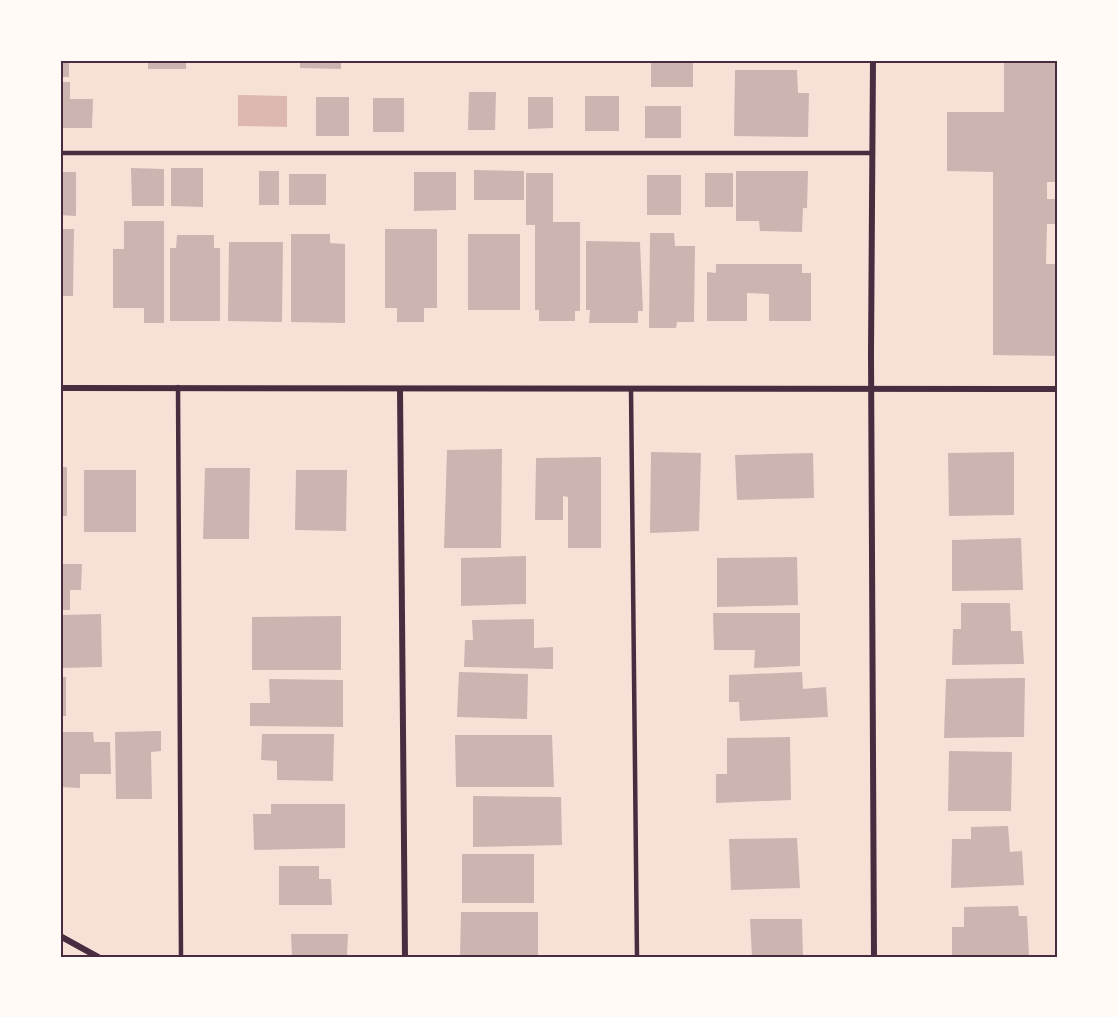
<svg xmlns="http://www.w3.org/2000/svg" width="1118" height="1017" font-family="'DM Sans',sans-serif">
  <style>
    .water { fill: #dcb8b0 }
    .building { fill: #ccb4b1 }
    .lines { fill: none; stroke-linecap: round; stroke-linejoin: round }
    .service { stroke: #4a2c40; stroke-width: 4.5 }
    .minor { stroke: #4a2c40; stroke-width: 6 }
    .neatline { fill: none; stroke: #4a2c40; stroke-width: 2 }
  </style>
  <rect width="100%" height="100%" fill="#f7e1d7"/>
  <!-- water -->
  <polygon class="water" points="238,95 287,96 287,127 238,126"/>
  <!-- building -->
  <g class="building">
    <rect x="60" y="60" width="9" height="17"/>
    <rect x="148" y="60" width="38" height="9"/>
    <polygon points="300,60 341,60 341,69 300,68"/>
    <rect x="651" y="60" width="42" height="27"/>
    <polygon points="1004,60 1058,60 1058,182 1047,182 1047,199 1055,199 1055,224 1047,224 1046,264 1058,264 1058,356 993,355 993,172 947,171 947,112 1004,112"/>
    <polygon points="735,70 797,70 798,93 809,93 808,137 734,136"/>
    <polygon points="60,82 70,82 70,99 93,99 92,128 60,128"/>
    <polygon points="469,92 496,92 495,130 468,130"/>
    <rect x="585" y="96" width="34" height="35"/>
    <rect x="316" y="97" width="33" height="39"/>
    <polygon points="528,97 553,97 553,128 528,129"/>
    <rect x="373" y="98" width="31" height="34"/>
    <rect x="645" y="106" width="36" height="32"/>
    <polygon points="131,168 164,169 164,206 132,206"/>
    <polygon points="171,168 203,168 203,207 171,206"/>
    <polygon points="474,170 524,171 524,200 474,200"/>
    <rect x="259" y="171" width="20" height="34"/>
    <polygon points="736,171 808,171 807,208 803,208 802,232 760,231 759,221 736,221"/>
    <polygon points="60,172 76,172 76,216 60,215"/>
    <polygon points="414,172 456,172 456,210 414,211"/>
    <polygon points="526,173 553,173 553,222 580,222 580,311 575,311 575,321 539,321 539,310 535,310 535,225 526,225"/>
    <rect x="705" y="173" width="28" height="34"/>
    <rect x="289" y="174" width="37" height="31"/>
    <rect x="647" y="175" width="34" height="40"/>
    <polygon points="124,221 164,221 164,323 144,323 144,308 113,308 113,249 124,249"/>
    <polygon points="60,229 74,229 73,296 60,296"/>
    <polygon points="385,229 437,229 437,308 424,308 424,322 397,322 397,308 385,308"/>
    <polygon points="650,233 674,233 675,246 695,246 694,322 677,322 676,328 649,328"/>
    <polygon points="291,234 330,234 330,243 345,244 345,323 291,322"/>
    <rect x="468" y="234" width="52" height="76"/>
    <polygon points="177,235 214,235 214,248 220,248 220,321 170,321 170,248 176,248"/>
    <polygon points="586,241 640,242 643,311 638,311 638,323 589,323 590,310 586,310"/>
    <polygon points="229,242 283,242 282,322 228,321"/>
    <polygon points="716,264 802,264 802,273 811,273 811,321 769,321 769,294 747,293 747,321 707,321 707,272 716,273"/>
    <polygon points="502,449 501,548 444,548 447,450"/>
    <polygon points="651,452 701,453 699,531 650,533"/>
    <polygon points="1014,452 1014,515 949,516 948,453"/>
    <polygon points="813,453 814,498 737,500 735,455"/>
    <polygon points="601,457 601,548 568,548 568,497 563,496 563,520 535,520 536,458"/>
    <rect x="60" y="467" width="7" height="49"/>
    <polygon points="205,468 250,468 249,539 203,539"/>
    <rect x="84" y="470" width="52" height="62"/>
    <polygon points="296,470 347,470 346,531 295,530"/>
    <polygon points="1021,538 1023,590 952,591 952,540"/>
    <polygon points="526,556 526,604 461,606 461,558"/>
    <polygon points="797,557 798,605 717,607 717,558"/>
    <polygon points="60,564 82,564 81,590 70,590 70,610 60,610"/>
    <polygon points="961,603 1010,603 1011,631 1022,631 1024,664 952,665 953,629 961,629"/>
    <polygon points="713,613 800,613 800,666 754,668 755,650 714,650"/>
    <polygon points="101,614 102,667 60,668 60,615"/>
    <polygon points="341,616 341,670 252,670 252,617"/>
    <polygon points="534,619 534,648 553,647 553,669 464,667 465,640 473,640 472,620"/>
    <polygon points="459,672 528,674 527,719 457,717"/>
    <polygon points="802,672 803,689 826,687 828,717 740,721 739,702 729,702 729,675"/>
    <rect x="60" y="677" width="6" height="39"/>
    <polygon points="1025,678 1024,737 944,738 946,679"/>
    <polygon points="269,679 343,680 343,727 250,726 250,703 270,703"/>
    <polygon points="161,731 161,751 151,752 152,799 116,799 115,732"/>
    <polygon points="60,732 93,732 94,742 110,742 111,774 80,774 80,788 60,787"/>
    <polygon points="262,734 334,734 333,781 277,780 277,761 261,760"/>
    <polygon points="455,735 552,735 554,787 456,787"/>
    <polygon points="790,737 791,800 716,803 716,774 727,774 727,738"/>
    <polygon points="949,751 1012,752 1011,811 948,811"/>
    <polygon points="473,796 561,797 562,845 473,847"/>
    <polygon points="271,804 345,804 345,848 254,850 253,814 271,814"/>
    <polygon points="1008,826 1010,852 1022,851 1024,885 951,888 952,839 971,839 971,827"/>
    <polygon points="797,838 800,888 731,890 729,839"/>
    <rect x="462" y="854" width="72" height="49"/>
    <polygon points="279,866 319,866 319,879 331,879 332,905 279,905"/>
    <polygon points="1018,906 1019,916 1027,916 1029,956 952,957 952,927 964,927 964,907"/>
    <polygon points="461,912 538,912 538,957 460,957"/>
    <polygon points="750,919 802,919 803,957 752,957"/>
    <polygon points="291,934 348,934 347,957 292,957"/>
  </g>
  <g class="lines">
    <!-- service -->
    <g class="service">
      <polyline points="60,153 873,153"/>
      <polyline points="178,387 181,957"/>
      <polyline points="631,389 637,957"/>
    </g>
    <!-- minor -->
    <g class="minor">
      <polyline points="873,60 871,353 874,957"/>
      <polyline points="60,388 1058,389"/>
      <polyline points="400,389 405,957"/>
      <polyline points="60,936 98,957"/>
    </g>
  </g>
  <!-- border -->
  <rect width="1118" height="1017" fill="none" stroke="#fffaf5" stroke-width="123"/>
  <rect x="62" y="62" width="994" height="894" class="neatline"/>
</svg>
